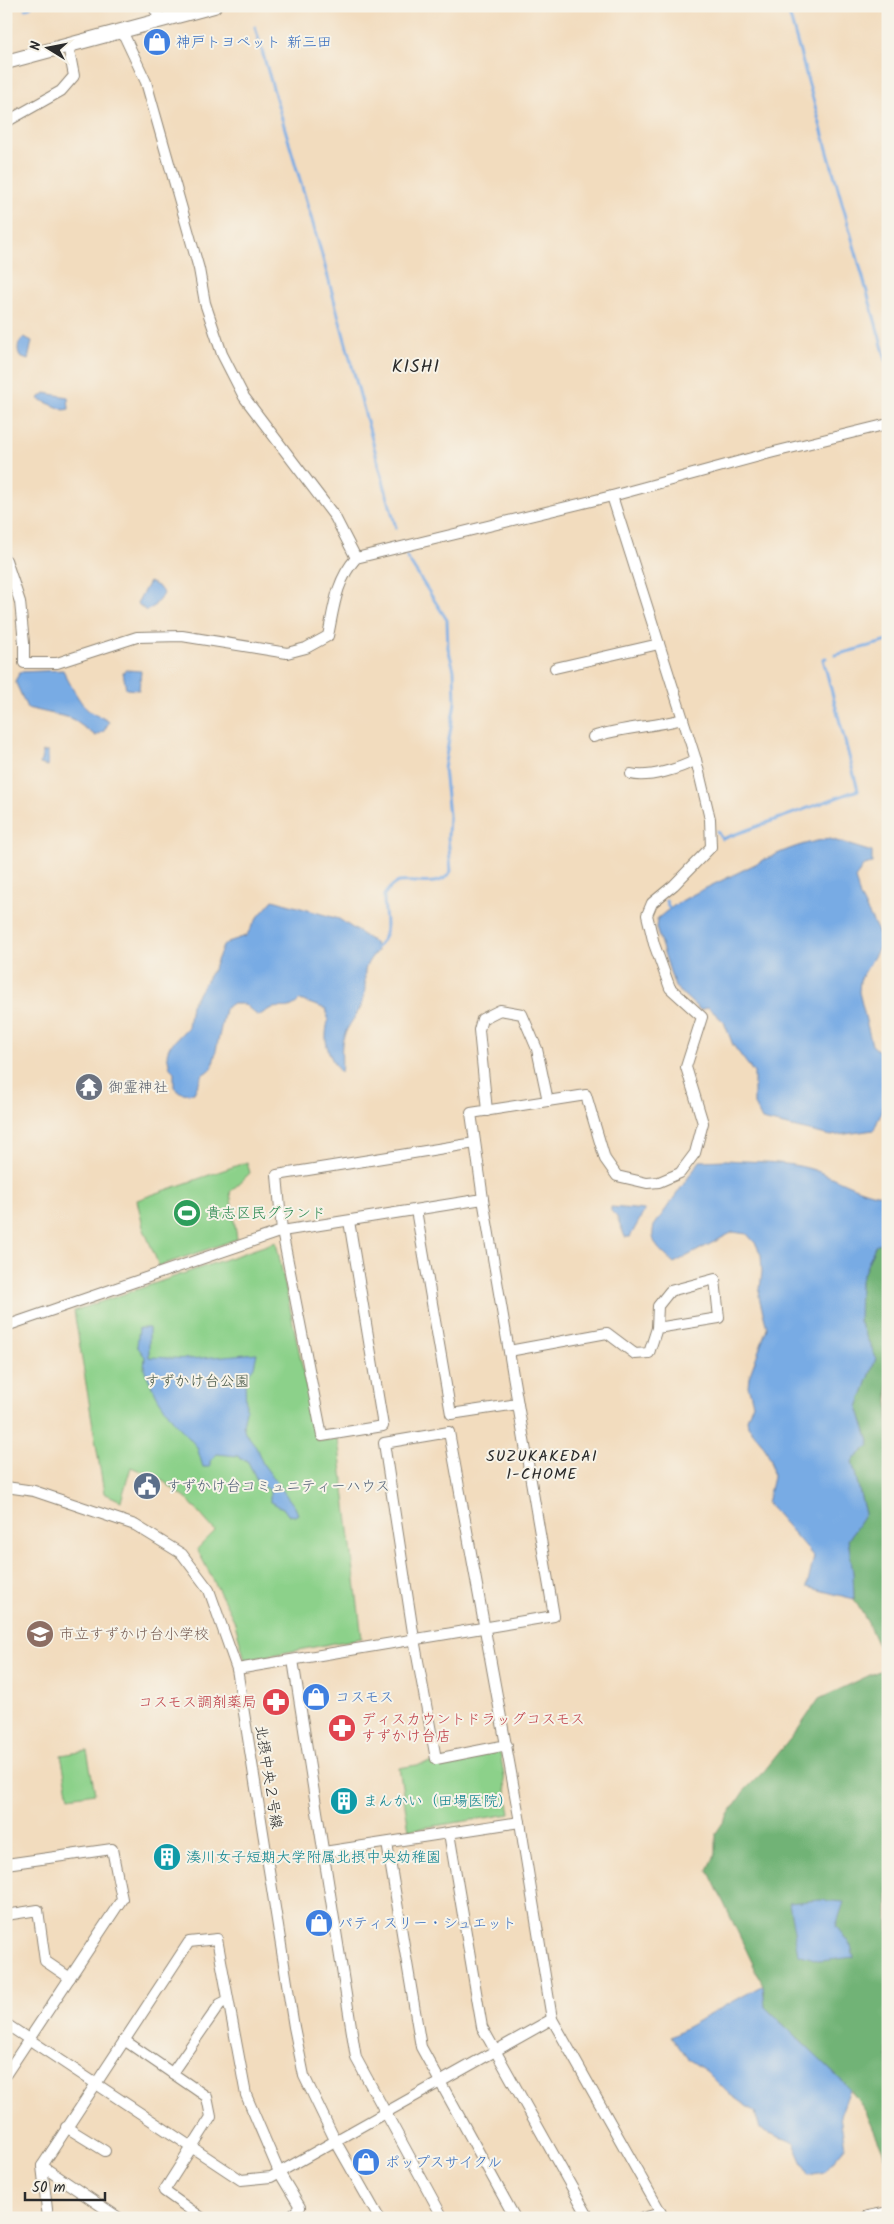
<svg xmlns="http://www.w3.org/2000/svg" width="894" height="2224" font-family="Kalam,'Klee One',sans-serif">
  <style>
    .green { fill: #8cd18a; stroke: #5c7e5a }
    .forest { fill: #71b376; stroke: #4e6f50 }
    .water { fill: #78abe4; stroke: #526b88 }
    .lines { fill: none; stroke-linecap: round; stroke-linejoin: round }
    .stream { stroke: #78abe4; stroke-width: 3 }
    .minor-casing { stroke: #8e8474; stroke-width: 12 }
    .major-casing { stroke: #8e8474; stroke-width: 16 }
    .minor { stroke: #fff; stroke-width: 10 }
    .major { stroke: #fff; stroke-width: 14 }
    .labels { text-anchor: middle; stroke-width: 4; stroke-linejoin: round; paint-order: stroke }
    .shop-label { font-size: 15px; fill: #366cbe; stroke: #f7f3e8; text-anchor: start }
    .worship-label { font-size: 15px; fill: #5b616d; stroke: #f7f3e8; text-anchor: start }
    .leisure-label { font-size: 15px; fill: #27864d; stroke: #f7f3e8; text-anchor: start }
    .park-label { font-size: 15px; fill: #435443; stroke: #f7f3e8 }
    .service-label { font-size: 15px; fill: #4e5e75; stroke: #f7f3e8; text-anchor: start }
    .education-label { font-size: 15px; fill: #785e54; stroke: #f7f3e8; text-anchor: start }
    .health-label { font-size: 15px; fill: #be3a42; stroke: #f7f3e8; text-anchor: end }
    .street-label { font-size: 15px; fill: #2b2b2b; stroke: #f7f3e8 }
    .culture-label { font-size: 15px; fill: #0d838f; stroke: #f7f3e8; text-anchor: start }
    .neighbourhood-label { font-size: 16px; letter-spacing: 1px; fill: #2b2b2b; stroke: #f7f3e8 }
    .quarter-label { font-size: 18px; letter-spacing: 1px; fill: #2b2b2b; stroke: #f7f3e8 }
  </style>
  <rect width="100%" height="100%" fill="#f7f3e8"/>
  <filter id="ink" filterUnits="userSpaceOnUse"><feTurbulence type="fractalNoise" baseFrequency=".02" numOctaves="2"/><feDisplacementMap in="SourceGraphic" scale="10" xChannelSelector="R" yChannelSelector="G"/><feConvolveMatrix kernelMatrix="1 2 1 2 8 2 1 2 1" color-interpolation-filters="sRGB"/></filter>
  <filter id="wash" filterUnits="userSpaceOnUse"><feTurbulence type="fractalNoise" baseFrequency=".0096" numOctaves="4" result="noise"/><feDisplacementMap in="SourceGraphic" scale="20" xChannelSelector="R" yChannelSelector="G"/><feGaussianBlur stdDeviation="1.12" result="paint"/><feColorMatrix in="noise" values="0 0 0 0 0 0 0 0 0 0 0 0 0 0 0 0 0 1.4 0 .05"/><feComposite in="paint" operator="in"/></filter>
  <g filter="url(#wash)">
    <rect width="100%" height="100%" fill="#f2dcbe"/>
    <!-- green -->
    <g class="green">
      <polygon points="247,1162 250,1173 230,1192 237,1239 159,1266 143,1227 137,1200"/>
      <polygon points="276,1242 318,1441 338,1439 362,1638 245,1660 234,1620 197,1549 215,1531 189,1501 163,1481 131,1467 121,1501 104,1493 74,1311"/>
      <polygon points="87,1751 95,1793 69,1797 61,1755"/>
      <polygon points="500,1751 510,1814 409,1830 399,1768"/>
    </g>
    <!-- forest -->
    <g class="forest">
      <path d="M888 859V1044C877 984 885 920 888 859Z"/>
      <polygon points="888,1238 888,2163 866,2112 850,2089 765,2007 763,1985 708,1870 716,1853 716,1833 744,1791 765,1770 799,1728 819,1699 883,1669 880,1651 868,1623 854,1599 853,1573 848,1540 865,1514 852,1461 870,1445 858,1407 876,1358 859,1321 860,1282 875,1246"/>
    </g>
    <!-- water -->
    <g class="water">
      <path d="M24 337 32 341 28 360 20 357C17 349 17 343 24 337Z"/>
      <polygon points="45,393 68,397 69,409 64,410 38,399"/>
      <polygon points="149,582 158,586 164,594 153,607 146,611 137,603"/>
      <path d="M63 670C69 682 79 702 88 710 95 716 104 717 109 722L104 731 96 736 71 718 27 708 15 681 20 672Z"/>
      <polygon points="126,670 141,671 139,690 126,689 123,672"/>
      <polygon points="43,752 48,752 48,766 40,764"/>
      <path d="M830 839 872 852V863L864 865 855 878 860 897 881 937V945L860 980 859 992 872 1045 880 1052 888 1075V1095L874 1130 831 1136 762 1120 754 1104V1073L733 1045 724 1022 708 1007 700 1010 675 987 656 928 657 919C678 900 702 890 727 878 760 862 793 843 830 839Z"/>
      <path d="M273 900 339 919 375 943 377 951C356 973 370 977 363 1001 359 1014 347 1025 343 1039 340 1050 343 1062 341 1073 334 1065 325 1048 326 1036 326 1026 330 1020 326 1009L300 1000C288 1011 286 1006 273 1008 268 1009 262 1014 258 1016L244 1004H231L225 1009 212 1069 203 1074 194 1093C185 1094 180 1094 174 1087V1072L170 1068 167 1054 169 1047 188 1027 191 1005 214 968 223 946 228 942 246 936 258 917Z"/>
      <path d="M726 1160C753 1162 784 1161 811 1169 834 1176 864 1196 888 1195V1238L875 1246 860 1282 859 1321 876 1358 858 1407 870 1445 852 1461 865 1514 848 1540 853 1573 854 1599 807 1587 814 1557 767 1503 773 1477 771 1460 763 1444 748 1426 747 1419 753 1403 748 1386 749 1377 767 1328 759 1297 762 1272 761 1255 756 1244 747 1234 733 1232 674 1263C662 1252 649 1244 654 1226L700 1161Z"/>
      <polygon points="611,1207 645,1210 630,1237 625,1237 617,1217 611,1211"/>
      <polygon points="139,1328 149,1328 149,1357 191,1359 257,1353 254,1367 245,1378 246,1410 243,1425 245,1432 255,1445 263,1464 295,1507 298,1514 295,1516 288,1515 283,1508 270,1502 270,1490 259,1484 247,1460 240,1459 238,1456 217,1454 210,1461 210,1467 203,1467 197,1447 173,1420 158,1398 144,1369 145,1357 137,1346"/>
      <polygon points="819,1900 844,1902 836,1926 851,1946 854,1957 821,1961 798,1954 789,1903"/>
      <polygon points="763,1985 765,2007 850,2089 840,2116 845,2147 824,2172 808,2175 794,2143 760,2129 755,2112 729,2094 706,2071 688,2059 671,2036"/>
    </g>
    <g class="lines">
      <!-- stream -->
      <g class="stream">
        <polyline points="787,6 888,367"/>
        <polyline points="26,9 31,6"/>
        <polyline points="255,27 320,248 396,528"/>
        <polyline points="835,655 888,641"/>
        <polyline points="717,831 722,839 858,790 823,659 826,658"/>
        <polyline points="666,901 669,908"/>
        <path d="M376 948C393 935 383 913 384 895 388 890 393 883 399 882 415 880 442 889 451 871L448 837 449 815 444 769 455 702 454 670 448 648 447 620 406 556"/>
      </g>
    </g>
  </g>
  <g filter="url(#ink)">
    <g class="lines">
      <defs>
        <g id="minor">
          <polyline points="153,6 161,20"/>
          <polyline points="122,31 146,82 199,269 205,303 222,354 244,397 335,517 356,558"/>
          <polyline points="6,122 61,91 74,76 68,45"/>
          <path d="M6 560 20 602 24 643V663H57L137 637 182 636 287 653 306 648 328 636C334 607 336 581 356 558L612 496 770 453 888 424"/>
          <polyline points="555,668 659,644"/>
          <path d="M593 737C622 727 653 727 683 719"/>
          <path d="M631 774C648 779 681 768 696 760"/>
          <polyline points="487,1111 479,1030 482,1019 500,1010 522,1014 537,1049 548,1101"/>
          <polyline points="416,1210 451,1414 518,1404"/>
          <polyline points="349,1221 383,1426 322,1436 282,1231 277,1175 475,1143"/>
          <polyline points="6,1326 282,1231 483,1199"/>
          <polyline points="509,1351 607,1333 635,1354 649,1353 657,1328 658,1306 670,1291 715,1279 719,1318 657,1328"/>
          <polyline points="6,1487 34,1491 135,1525 182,1554 209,1590 237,1669 294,2027 304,2076 336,2142 379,2218"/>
          <polyline points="293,1660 356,2058 443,2218"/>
          <polyline points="237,1669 554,1616 483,1199 471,1113 586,1095 605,1159 617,1176 647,1183 659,1182 680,1173 695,1153 703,1123 686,1067 702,1017 670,988 654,944 647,915 652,903 674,885 711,847 710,819 696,760 612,496"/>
          <polyline points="507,1745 436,1759 414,1639 384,1443 449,1432 520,1822 552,2019 661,2213 643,2218"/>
          <polyline points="449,1833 482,2027 589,2218"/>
          <polyline points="387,1843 421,2047 515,2218"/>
          <polyline points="324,1852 520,1822"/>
          <polyline points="6,1864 112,1849 122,1899 6,2074"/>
          <polyline points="6,1915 38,1910 45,1961 70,1978"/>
          <polyline points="6,2024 241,2180 271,2177 552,2019"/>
          <polyline points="124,2040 207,2097 211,2117 164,2191 202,2218"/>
          <polyline points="172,2073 220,2004 228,2000"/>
          <polyline points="66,2127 105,2151"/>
          <polyline points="42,2166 119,2218"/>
          <polyline points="48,2218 42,2166 189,1942 217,1939 246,2095 279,2172 300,2207 289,2218"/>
        </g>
        <g id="major">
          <polyline points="6,62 214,6"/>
          <polyline points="868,2218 888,2214"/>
        </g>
      </defs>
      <!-- minor casing -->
      <use href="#minor" class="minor-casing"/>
      <!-- major casing -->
      <use href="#major" class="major-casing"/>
      <!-- minor -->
      <use href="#minor" class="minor"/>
      <!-- major -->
      <use href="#major" class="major"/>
    </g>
  </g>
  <!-- icons -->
  <defs>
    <symbol id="shop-disc" viewBox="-11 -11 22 22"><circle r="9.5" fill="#3f7fe0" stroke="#f7f3e8"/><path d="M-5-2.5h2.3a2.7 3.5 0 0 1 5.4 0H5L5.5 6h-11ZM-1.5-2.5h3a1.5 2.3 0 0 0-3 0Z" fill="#fff"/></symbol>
    <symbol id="temple-disc" viewBox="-11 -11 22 22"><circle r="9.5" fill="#6b7280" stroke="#f7f3e8"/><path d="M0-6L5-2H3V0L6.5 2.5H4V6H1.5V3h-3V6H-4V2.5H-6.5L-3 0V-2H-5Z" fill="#fff"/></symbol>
    <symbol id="stadium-disc" viewBox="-11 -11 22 22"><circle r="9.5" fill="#2e9e5b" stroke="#f7f3e8"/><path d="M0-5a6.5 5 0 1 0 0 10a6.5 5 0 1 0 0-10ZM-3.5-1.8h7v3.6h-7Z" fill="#fff"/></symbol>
    <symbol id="civic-disc" viewBox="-11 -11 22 22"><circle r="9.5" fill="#5c6f8a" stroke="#f7f3e8"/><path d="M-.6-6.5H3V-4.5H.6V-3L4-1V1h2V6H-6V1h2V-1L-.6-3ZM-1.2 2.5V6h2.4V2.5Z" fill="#fff"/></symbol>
    <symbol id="school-disc" viewBox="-11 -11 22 22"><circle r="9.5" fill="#8d6e63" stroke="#f7f3e8"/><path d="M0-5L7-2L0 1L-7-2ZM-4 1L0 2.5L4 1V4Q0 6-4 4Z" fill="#fff"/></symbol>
    <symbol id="pharmacy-disc" viewBox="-11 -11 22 22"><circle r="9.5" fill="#e0444e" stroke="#f7f3e8"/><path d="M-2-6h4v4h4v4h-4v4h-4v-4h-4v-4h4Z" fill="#fff"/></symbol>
    <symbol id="building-disc" viewBox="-11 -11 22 22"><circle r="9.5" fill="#0f9aa8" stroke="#f7f3e8"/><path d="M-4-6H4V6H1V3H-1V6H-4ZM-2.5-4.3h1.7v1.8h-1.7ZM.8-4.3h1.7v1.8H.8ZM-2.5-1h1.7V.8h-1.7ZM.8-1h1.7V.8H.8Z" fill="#fff"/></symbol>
  </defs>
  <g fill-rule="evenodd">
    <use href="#shop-disc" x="141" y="26" width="32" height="32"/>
    <use href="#temple-disc" x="73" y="1071" width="32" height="32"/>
    <use href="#stadium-disc" x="171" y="1197" width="32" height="32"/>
    <use href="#civic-disc" x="131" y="1470" width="32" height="32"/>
    <use href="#school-disc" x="24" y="1618" width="32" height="32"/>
    <use href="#shop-disc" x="300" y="1681" width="32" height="32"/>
    <use href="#pharmacy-disc" x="260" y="1686" width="32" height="32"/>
    <use href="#pharmacy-disc" x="326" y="1712" width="32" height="32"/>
    <use href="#building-disc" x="328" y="1785" width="32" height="32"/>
    <use href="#building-disc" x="151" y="1841" width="32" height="32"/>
    <use href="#shop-disc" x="303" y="1907" width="32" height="32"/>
    <use href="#shop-disc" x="350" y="2146" width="32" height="32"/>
  </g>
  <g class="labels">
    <!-- shop labels -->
    <g class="shop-label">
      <text x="176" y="47">神戸トヨペット 新三田</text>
      <text x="335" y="1702">コスモス</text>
      <text x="338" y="1928">パティスリー・シュエット</text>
      <text x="385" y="2167">ポップスサイクル</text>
    </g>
    <!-- worship labels -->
    <g class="worship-label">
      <text x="108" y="1092">御霊神社</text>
    </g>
    <!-- leisure labels -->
    <g class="leisure-label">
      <text x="206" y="1218">貴志区民グランド</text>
    </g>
    <!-- park labels -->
    <g class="park-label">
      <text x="197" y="1386">すずかけ台公園</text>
    </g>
    <!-- service labels -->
    <g class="service-label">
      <text x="166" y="1491">すずかけ台コミュニティーハウス</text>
    </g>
    <!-- education labels -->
    <g class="education-label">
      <text x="59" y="1639">市立すずかけ台小学校</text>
    </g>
    <!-- health labels -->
    <g class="health-label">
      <text x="257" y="1707">コスモス調剤薬局</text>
      <text x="361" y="1724" text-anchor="start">ディスカウントドラッグコスモス<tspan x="361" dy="17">すずかけ台店</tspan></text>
    </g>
    <!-- street labels -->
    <g class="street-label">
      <text transform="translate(269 1777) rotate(81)" y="5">北摂中央２号線</text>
    </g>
    <!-- culture labels -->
    <g class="culture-label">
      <text x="363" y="1806">まんかい（田場医院）</text>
      <text x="186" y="1862">湊川女子短期大学附属北摂中央幼稚園</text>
    </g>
    <!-- neighbourhood labels -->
    <g class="neighbourhood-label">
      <text x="542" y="1461">SUZUKAKEDAI<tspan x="542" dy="18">1-CHOME</tspan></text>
    </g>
    <!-- quarter labels -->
    <g class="quarter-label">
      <text x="416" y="372">KISHI</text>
    </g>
  </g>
  <!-- margin -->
  <rect width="894" height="2224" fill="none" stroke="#f7f3e8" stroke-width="25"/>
  <!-- north arrow -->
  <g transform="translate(48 48) rotate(280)" stroke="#f7f3e8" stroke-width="4" paint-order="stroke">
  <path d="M0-4L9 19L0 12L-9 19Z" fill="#2b2b2b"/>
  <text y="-8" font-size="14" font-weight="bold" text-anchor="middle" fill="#2b2b2b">N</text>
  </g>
  <!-- scale -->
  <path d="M25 2192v8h80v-8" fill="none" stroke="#2b2b2b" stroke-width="2.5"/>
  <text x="32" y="2192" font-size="15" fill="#2b2b2b" stroke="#f7f3e8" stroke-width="4" paint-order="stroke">50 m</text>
</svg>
